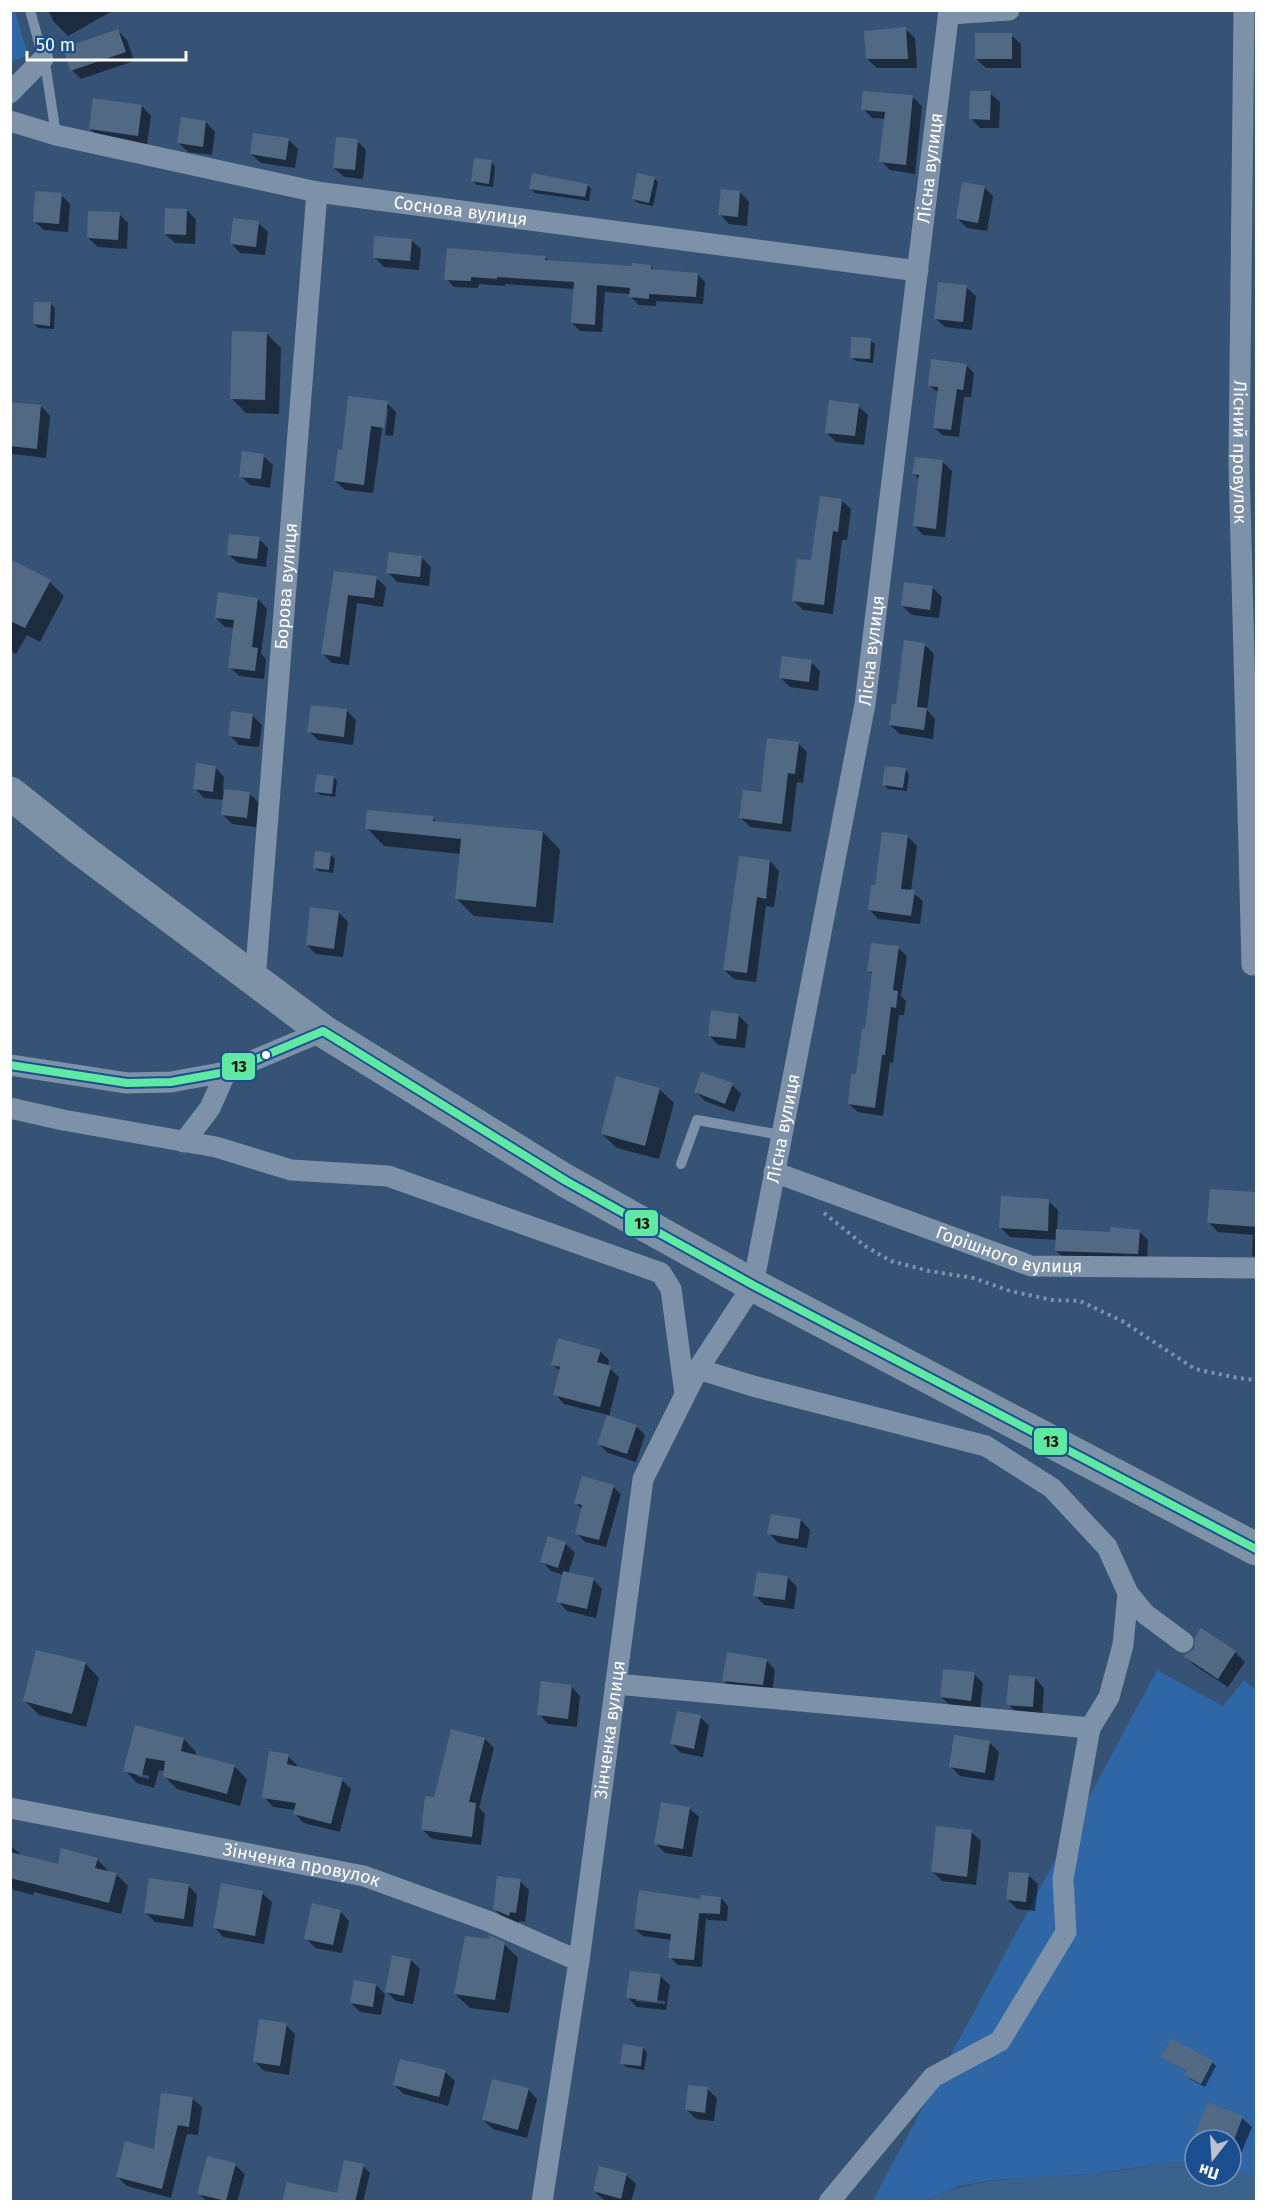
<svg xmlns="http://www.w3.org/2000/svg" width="1267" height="2212" font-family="'Fira Sans',sans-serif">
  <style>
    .green { fill: #2f66a5 }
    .water { fill: #3b618d }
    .shadow { fill: #0007; fill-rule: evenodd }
    .building { fill: #526984 }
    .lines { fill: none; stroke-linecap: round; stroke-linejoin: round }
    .path { stroke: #7d92a8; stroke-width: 4; stroke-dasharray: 3 4.5; stroke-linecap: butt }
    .lane { stroke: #7d92a8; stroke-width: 10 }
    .street { stroke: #7d92a8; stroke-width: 21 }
    .highway { stroke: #7e92a7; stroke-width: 33 }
    .bus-1-casing { stroke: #1b4f8f; stroke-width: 12 }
    .bus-1 { stroke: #60e9a3; stroke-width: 8 }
    .bus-dot { fill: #fff; stroke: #1b4f8f; stroke-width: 2 }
    .labels { text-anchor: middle; stroke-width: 6; stroke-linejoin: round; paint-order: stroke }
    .street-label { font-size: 18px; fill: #fff; stroke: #1b4f8f }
    .line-badge { stroke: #1b4f8f; stroke-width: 2 }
    .pale-badge-label { font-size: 16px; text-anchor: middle; font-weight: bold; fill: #111 }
  </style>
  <rect width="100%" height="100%" fill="#365274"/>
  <!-- green -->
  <g class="green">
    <polygon points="11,10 15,11 28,55 11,62"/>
    <polygon points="1157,1670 1223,1706 1244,1680 1256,1690 1256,2176 1231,2168 1231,2140 1195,2140 1195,2164 1173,2162 1093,2174 993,2180 959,2186 925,2201 872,2202"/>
  </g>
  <!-- water -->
  <path class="water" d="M1173 2162 1195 2164V2176H1231V2168L1255 2175 1256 2201H925C979 2174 1033 2179 1091 2174 1118 2172 1146 2166 1173 2162Z"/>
  <!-- shadow -->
  <g class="shadow">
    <polygon points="48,10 114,10 68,36 54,22"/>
    <polygon points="905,29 915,38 917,68 877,68 867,59"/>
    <polygon points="118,31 127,40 134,61 81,79 72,70"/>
    <polygon points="1011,35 1021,44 1021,68 986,68 976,59"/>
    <polygon points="990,93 1000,102 999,128 980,128 971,118"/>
    <polygon points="912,97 922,106 915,174 890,170 881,161 886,119 872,118 863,109"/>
    <polygon points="142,106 151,116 147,145 100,138 90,129"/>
    <polygon points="206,122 215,132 212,155 188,152 179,143"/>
    <polygon points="289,140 298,149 295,168 261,163 251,154"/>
    <polygon points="357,141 366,150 363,179 344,177 334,168"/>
    <polygon points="491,162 495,166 493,187 477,185 473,181"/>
    <polygon points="654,178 658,182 653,206 638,203 633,199"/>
    <polygon points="587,185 591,189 589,201 535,193 531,189"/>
    <polygon points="984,187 993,196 987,231 967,228 957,218"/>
    <polygon points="740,192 749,202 747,226 729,224 720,214"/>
    <polygon points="61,195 70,204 68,232 44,230 34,221"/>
    <polygon points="187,210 196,220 195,244 175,243 165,234"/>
    <polygon points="119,214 128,223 127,249 98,247 88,238"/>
    <polygon points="258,223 268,232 265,255 240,253 231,243"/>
    <polygon points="411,240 421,249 419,270 384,267 374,257"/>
    <polygon points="545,257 549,261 633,268 651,266 655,271 697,274 705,282 703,304 656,301 656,306 639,305 631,297 631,294 605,292 602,332 580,331 572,323 575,289 505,284 505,286 479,284 478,288 454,287 446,279"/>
    <polygon points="966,287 976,296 972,330 945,327 935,318"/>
    <polygon points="51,304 55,308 54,329 38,328 34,324"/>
    <polygon points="267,334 281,348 279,414 246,413 232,399"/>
    <polygon points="870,340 875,344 873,363 856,361 851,357"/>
    <polygon points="966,365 974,373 971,397 964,397 959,437 942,435 934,427 939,393 929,385"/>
    <polygon points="387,403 396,412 393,436 385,435 388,409 385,409 373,493 345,490 335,481 343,451"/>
    <polygon points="10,404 41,406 50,416 46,458 13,454 10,451"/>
    <polygon points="858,406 868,415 864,445 836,442 826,432"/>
    <polygon points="263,456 273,465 270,488 250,485 241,476"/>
    <polygon points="942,461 952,471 945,537 923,535 914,525 920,480 914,474"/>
    <polygon points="841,500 851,509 847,540 842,540 833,614 803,610 793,600"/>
    <polygon points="259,539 268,548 266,567 238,563 228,554"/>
    <polygon points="422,558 431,567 429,586 397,582 388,572"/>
    <polygon points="10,561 50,582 64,596 40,642 27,635 16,654 10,651"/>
    <polygon points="335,572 376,578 386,587 383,607 357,603 349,665 332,663 323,654"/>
    <polygon points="932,587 942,597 939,618 912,615 902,606"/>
    <polygon points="258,599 267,609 261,654 266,659 264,679 239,676 230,667 235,628 225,627 216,618"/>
    <polygon points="925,645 934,654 927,710 935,719 933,739 900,734 890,725"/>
    <polygon points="811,662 820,671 818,691 790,687 781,678"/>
    <polygon points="347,711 356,720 353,745 318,740 309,731"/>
    <polygon points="252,715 262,725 259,747 239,745 230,736"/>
    <polygon points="798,743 807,752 803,783 797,782 791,832 750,827 741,818 762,793"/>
    <polygon points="215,767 224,777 223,790 249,793 259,803 256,827 232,824 223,815 224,800 204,798 195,788"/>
    <polygon points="905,770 909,774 907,791 888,789 884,784"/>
    <polygon points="333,777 337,781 335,797 320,795 316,791"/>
    <polygon points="432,818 437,822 543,832 560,850 553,923 474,916 457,899 461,854 384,846 367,828"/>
    <polygon points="908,837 917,846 911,891 923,901 920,924 878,919 869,909 877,887"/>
    <polygon points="330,854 335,859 333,873 318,871 314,867"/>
    <polygon points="770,861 779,871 774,907 766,906 756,982 734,979 724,970"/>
    <polygon points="338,912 348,922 343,957 316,954 307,945"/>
    <polygon points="898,948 907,956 901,996 906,1001 904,1015 899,1015 893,1063 890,1062 883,1116 858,1112 849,1104 857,1076 866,1031 873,975 869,971"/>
    <polygon points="738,1015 748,1025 745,1048 718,1045 709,1035"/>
    <polygon points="732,1085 741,1094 734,1112 705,1101 696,1092"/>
    <polygon points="659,1089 674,1103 659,1159 617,1148 602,1134"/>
    <polygon points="1256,1192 1256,1259 1252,1255 1253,1235 1218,1232 1209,1223"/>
    <polygon points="1048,1201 1058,1210 1057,1230 1111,1234 1139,1231 1148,1240 1147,1263 1066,1260 1056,1251 1057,1240 1010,1237 1000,1227"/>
    <polygon points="600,1351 609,1360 608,1367 619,1377 609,1417 636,1426 645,1435 636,1462 608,1453 599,1444 608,1415 564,1404 555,1394 561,1372 553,1365"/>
    <polygon points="613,1487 621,1494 606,1547 585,1542 577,1534 583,1510 575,1502"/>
    <polygon points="801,1520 810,1530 807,1548 778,1543 769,1533"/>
    <polygon points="565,1543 575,1553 568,1574 593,1579 602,1589 596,1618 567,1611 558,1601 564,1575 551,1571 542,1561"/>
    <polygon points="788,1578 797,1587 794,1609 764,1605 755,1595"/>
    <polygon points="1201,1630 1235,1652 1245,1662 1228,1687 1194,1665 1185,1656 1195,1650"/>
    <polygon points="766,1660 775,1670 772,1693 733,1690 724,1681"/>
    <polygon points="85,1663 99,1678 86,1727 39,1715 25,1701"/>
    <polygon points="974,1674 983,1683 980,1709 951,1706 941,1697"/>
    <polygon points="1035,1678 1044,1688 1042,1716 1017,1713 1008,1704"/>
    <polygon points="571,1686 580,1696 577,1727 548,1724 539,1714"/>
    <polygon points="700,1717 709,1726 703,1757 681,1753 672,1744"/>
    <path d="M136 1727 184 1739 196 1752 195 1756 234 1766 247 1779 240 1806 177 1789 164 1776 165 1771 159 1770 154 1788 137 1783 125 1770ZM137 1773 149 1776V1779L137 1776Z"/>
    <polygon points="485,1739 494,1748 479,1808 485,1814 481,1845 432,1839 422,1829 435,1799"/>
    <polygon points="990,1743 999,1752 994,1781 960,1776 951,1767"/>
    <polygon points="288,1756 297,1765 297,1768 342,1780 351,1789 340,1832 304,1823 295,1814 296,1810 273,1807 264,1797"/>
    <polygon points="689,1808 699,1817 692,1857 665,1853 655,1843"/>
    <polygon points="971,1832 981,1841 976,1885 942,1881 933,1872"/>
    <polygon points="10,1845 22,1856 59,1865 97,1859 109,1872 116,1874 128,1886 121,1914 34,1892 33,1895 10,1889"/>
    <polygon points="1028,1875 1038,1884 1035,1911 1017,1909 1008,1900"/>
    <polygon points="520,1881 529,1890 525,1922 519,1921 518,1924 504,1918 494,1909"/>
    <polygon points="188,1885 197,1895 193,1927 155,1922 146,1913"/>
    <polygon points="262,1893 272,1902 264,1944 223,1937 214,1927"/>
    <polygon points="721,1898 728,1906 727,1921 708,1920 706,1918 702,1967 678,1965 670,1957 672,1940 643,1936 635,1929 702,1900"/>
    <polygon points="340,1911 349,1921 342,1953 315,1948 306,1938"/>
    <polygon points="504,1944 518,1958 509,2013 470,2008 455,1994"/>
    <polygon points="411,1960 420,1969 413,2004 396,2001 387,1992"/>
    <path d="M660 1976 670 1985 666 2010 637 2007 628 1998ZM636 1998 665 2001V2004L636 2001Z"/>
    <polygon points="376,1985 385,1994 381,2015 360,2012 351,2003"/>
    <polygon points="286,2025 295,2034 289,2075 264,2071 255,2062"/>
    <polygon points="643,2048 647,2053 644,2070 626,2067 622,2063"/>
    <polygon points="1163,2057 1212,2062 1216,2066 1205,2087 1190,2079 1186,2075 1187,2072"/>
    <polygon points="445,2072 455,2081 448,2106 404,2094 394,2085"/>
    <polygon points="528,2089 537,2099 527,2138 493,2129 483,2120"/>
    <polygon points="707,2089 717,2098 714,2121 696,2119 687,2110"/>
    <polygon points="192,2098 202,2107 198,2135 187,2134 171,2198 127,2186 117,2177 156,2151"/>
    <polygon points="1208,2104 1242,2118 1252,2127 1235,2168 1231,2166 1231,2140 1195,2140 1195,2148 1192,2145"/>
    <polygon points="235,2165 245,2174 237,2202 207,2202 199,2193"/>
    <polygon points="363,2166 370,2173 363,2202 284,2202 338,2195"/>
    <polygon points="626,2175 636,2184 631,2202 604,2200 594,2191"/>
  </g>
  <!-- building -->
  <g class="building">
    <polygon points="906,27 908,59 866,59 864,31"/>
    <polygon points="118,29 126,52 70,71 63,48"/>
    <rect x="975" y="33" width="37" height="26"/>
    <polygon points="863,91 913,95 906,165 879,162 885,112 861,110"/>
    <polygon points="970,91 991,91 990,120 969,119"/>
    <polygon points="93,98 142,105 138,136 89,129"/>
    <polygon points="181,117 206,121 203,147 177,143"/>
    <polygon points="253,133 289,138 286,160 250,154"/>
    <polygon points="336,137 358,139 355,170 333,168"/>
    <polygon points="474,158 492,160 489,184 471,181"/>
    <polygon points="532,173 588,184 585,197 529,189"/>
    <polygon points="637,173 655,177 649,203 632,199"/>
    <polygon points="962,182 985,186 978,223 956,219"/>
    <polygon points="721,189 740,191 738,217 718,215"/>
    <polygon points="35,191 62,193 59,224 33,222"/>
    <polygon points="165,208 187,209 186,235 164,234"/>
    <polygon points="88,211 120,212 118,240 87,238"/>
    <polygon points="233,218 259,221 256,247 230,244"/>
    <polygon points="374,236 412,239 410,261 373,258"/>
    <polygon points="447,248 546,256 545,260 632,266 632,263 651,265 651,269 698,273 696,297 649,294 649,299 629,297 630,288 597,285 595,325 571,323 574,282 497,277 497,279 471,277 471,281 444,280"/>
    <polygon points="938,282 967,285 963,322 934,319"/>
    <polygon points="34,302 51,302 50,326 33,324"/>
    <polygon points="232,331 267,332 265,400 230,399"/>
    <polygon points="851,337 871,338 870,359 850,358"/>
    <polygon points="931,359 967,364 963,390 957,389 951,430 933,428 938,387 928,386"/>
    <polygon points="348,396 388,401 384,428 371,426 364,485 334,481 338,449 342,450"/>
    <polygon points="829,400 859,404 855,436 825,433"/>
    <polygon points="10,402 41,405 37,449 10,446"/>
    <polygon points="242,451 264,454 261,479 239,477"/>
    <polygon points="915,457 943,460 936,529 913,526 919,475 912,474"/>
    <polygon points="820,496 842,499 838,532 833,531 824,605 792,601 797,559 811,560"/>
    <polygon points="229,534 260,537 257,559 227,555"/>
    <polygon points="389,552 422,556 420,577 386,573"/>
    <polygon points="10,559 51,580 25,628 10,621"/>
    <polygon points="334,571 377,576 374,598 348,595 340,657 321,654"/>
    <polygon points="904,582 933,586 930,610 901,606"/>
    <polygon points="218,592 258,598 252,647 258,648 255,671 228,668 234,620 215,618"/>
    <polygon points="904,640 925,643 917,707 927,708 924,730 889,725 892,704 896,704"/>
    <polygon points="782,656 812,660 809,682 779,678"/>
    <polygon points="311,705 347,709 344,737 307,732"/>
    <polygon points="231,711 253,714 250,739 228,736"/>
    <polygon points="767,738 799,742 795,774 788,773 782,824 739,818 743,790 761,792"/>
    <polygon points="196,763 216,766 213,792 193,789"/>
    <polygon points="885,766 906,768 903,788 882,785"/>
    <polygon points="317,774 334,776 332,794 314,792"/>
    <polygon points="224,789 250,792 247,818 221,815"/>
    <polygon points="367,810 433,816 433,821 543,831 536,907 455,899 461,839 365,829"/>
    <polygon points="882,832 908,835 901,889 915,890 911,916 868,910 871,885 875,885"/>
    <polygon points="315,851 331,853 329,870 313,868"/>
    <polygon points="739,856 770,860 766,899 757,897 747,973 723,970"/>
    <polygon points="310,907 339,911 334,949 306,945"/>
    <polygon points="871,943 899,946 893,990 898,991 896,1008 891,1007 885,1055 882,1055 875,1108 848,1104 851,1074 856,1074 862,1029 865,1029 872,972 867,971"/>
    <polygon points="711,1010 739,1014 736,1039 708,1036"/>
    <polygon points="701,1072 733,1083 725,1104 694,1092"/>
    <polygon points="616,1076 660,1088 645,1146 601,1134"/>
    <polygon points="1210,1189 1257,1192 1257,1227 1207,1223"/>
    <polygon points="1001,1196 1049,1199 1048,1231 999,1228"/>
    <polygon points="1110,1227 1140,1230 1138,1254 1055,1251 1056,1229 1110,1232"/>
    <polygon points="558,1338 601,1350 597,1362 611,1366 600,1407 553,1395 560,1367 551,1365"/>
    <polygon points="607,1415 637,1425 627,1454 597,1444"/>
    <polygon points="582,1476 614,1485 599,1540 575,1534 582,1505 574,1503"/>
    <polygon points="771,1514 801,1519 798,1539 767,1534"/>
    <polygon points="548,1536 566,1542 558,1568 540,1562"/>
    <polygon points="563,1571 594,1578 587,1609 556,1602"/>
    <polygon points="757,1572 788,1576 785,1600 753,1596"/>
    <polygon points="1201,1628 1236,1651 1218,1679 1183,1656 1194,1649 1195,1637"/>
    <polygon points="36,1650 86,1662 72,1714 23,1701"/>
    <polygon points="727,1652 767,1659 763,1685 722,1681"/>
    <polygon points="943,1669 975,1672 971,1701 940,1697"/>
    <polygon points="1009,1675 1035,1677 1033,1707 1006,1705"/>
    <polygon points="541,1681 572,1685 568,1719 537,1715"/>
    <polygon points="677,1711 701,1715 694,1749 670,1744"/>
    <polygon points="135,1725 184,1738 181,1751 235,1765 227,1794 163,1777 165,1761 146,1758 142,1776 123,1771"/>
    <polygon points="451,1729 485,1738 469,1802 476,1803 472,1837 421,1830 425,1796 434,1797"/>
    <polygon points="954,1735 990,1741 985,1773 949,1767"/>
    <polygon points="269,1751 289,1754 287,1764 343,1778 331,1824 293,1814 296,1803 262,1798"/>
    <polygon points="661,1802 690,1807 683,1849 654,1844"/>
    <polygon points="936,1826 972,1830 967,1877 931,1872"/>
    <polygon points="61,1848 98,1858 95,1868 117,1873 109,1903 10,1878 10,1852 58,1864"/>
    <polygon points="1009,1872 1029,1873 1026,1902 1006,1900"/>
    <polygon points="497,1876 521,1879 516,1913 510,1912 509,1916 493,1909"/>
    <polygon points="149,1878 189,1884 184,1919 144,1913"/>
    <polygon points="221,1883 263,1891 255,1936 213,1928"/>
    <polygon points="639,1890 700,1899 701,1895 721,1897 720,1914 699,1913 700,1905 694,1960 668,1958 671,1934 634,1929"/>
    <polygon points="312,1903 341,1910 333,1945 304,1939"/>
    <polygon points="489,1935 505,1942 495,2000 454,1994 465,1936 489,1939"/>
    <polygon points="392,1955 411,1959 404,1996 385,1992"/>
    <polygon points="630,1971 661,1974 657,2002 626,1998"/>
    <polygon points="354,1980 376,1984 373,2007 350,2003"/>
    <polygon points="259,2019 287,2023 280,2066 253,2062"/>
    <polygon points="1171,2038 1213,2061 1201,2084 1184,2075 1186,2071 1161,2057"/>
    <polygon points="623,2044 643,2047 641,2066 620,2064"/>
    <polygon points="400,2059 446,2070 439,2097 393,2085"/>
    <polygon points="492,2079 529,2088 518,2130 482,2120"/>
    <polygon points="688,2085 708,2087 705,2113 685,2110"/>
    <polygon points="161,2093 193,2097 189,2127 178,2125 162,2189 116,2177 125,2141 154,2149"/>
    <polygon points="1208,2102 1243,2116 1234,2140 1192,2140"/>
    <polygon points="207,2156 236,2163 226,2201 197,2194"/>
    <polygon points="344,2160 364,2164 355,2202 282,2202 287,2182 337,2193"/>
    <polygon points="599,2166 627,2173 621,2199 593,2191"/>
  </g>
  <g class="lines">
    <!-- path -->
    <polyline class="path" points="824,1213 865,1246 891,1261 929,1271 973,1278 1010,1291 1052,1300 1080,1301 1122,1321 1195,1369 1238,1378 1256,1380"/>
    <!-- lane -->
    <g class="lane">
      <polyline points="30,10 46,69 56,135"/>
      <polyline points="681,1164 697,1120 781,1135"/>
    </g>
    <!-- street -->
    <g class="street">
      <path id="s1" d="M1244 10 1239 464 1252 965"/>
      <polyline points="950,14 1009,10"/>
      <polyline points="10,93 43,59"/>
      <path id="s2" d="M10 121 56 135 317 192 918 271"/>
      <path id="s3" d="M255 981 317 192"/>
      <polyline points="10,1065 127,1083 171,1082 226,1072 323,1031"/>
      <polyline points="10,1108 63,1120 216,1147 291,1170 388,1176 661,1273 671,1289 685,1394"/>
      <polyline points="184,1142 210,1108 226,1072"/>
      <path id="s4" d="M774 1172 1031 1266 1256 1268"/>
      <polyline points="698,1369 753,1386 986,1446 1052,1488 1107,1547 1128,1593 1145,1614 1183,1642"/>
      <polyline points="616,1684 1090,1728 1063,1879 1066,1932 1000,2041 933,2077 829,2202"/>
      <polyline points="1090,1728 1109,1697 1123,1645 1128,1593"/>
      <path id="s5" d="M10 1808 364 1876 488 1921 579 1961"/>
      <path id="s6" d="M542 2202 579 1961 643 1479 698 1369 753 1285 865 704 949 10"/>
    </g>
    <!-- highway -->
    <polyline class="highway" points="10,793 79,848 323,1031 566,1181 753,1285 1256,1549"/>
    <defs>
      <polyline id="bus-1" points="10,1065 127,1083 171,1082 226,1072 323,1031 566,1181 753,1285 1256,1549"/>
    </defs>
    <!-- bus-1 casing -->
    <use href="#bus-1" class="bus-1-casing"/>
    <!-- bus-1 -->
    <use href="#bus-1" class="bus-1"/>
  </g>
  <!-- markers -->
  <circle class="bus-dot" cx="266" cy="1055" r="5"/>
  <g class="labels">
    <!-- street labels -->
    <g class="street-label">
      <text dy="6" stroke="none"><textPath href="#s6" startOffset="2085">Лісна вулиця</textPath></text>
      <text dy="6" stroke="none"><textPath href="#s2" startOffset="460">Соснова вулиця</textPath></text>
      <text dy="6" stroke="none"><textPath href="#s1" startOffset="442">Лісний провулок</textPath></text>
      <text dy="6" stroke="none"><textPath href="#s3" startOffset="396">Борова вулиця</textPath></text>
      <text dy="6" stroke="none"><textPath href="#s6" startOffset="1599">Лісна вулиця</textPath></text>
      <text dy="6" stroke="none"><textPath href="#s6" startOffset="1113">Лісна вулиця</textPath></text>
      <text dy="6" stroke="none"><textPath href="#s4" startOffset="249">Горішного вулиця</textPath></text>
      <text dy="6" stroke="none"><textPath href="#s6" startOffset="477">Зінченка вулиця</textPath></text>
      <text dy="6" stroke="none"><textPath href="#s5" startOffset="297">Зінченка провулок</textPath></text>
    </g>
  </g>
  <g class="line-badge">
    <rect x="221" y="1052" width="35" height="29" rx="6" fill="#60e9a3"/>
    <rect x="624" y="1209" width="35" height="28" rx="6" fill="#60e9a3"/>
    <rect x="1033" y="1427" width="35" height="29" rx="6" fill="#60e9a3"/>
  </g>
  <g class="pale-badge-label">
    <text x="239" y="1072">13</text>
    <text x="642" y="1229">13</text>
    <text x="1051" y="1447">13</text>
  </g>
  <!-- border -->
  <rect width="1267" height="2212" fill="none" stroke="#ffffff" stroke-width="24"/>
  <!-- north arrow -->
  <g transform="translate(1213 2158) rotate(197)"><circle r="28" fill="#1b4f8f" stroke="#7695bc" stroke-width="1.5"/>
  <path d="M0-4.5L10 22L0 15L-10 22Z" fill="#b9c2ce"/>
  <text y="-9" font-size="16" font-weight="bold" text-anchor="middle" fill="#ffffff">Пн</text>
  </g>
  <!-- scale -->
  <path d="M27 51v9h159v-9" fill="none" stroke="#ffffff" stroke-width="3"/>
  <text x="36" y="51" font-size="18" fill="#ffffff" stroke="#1b4f8f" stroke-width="4.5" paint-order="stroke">50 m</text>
</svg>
